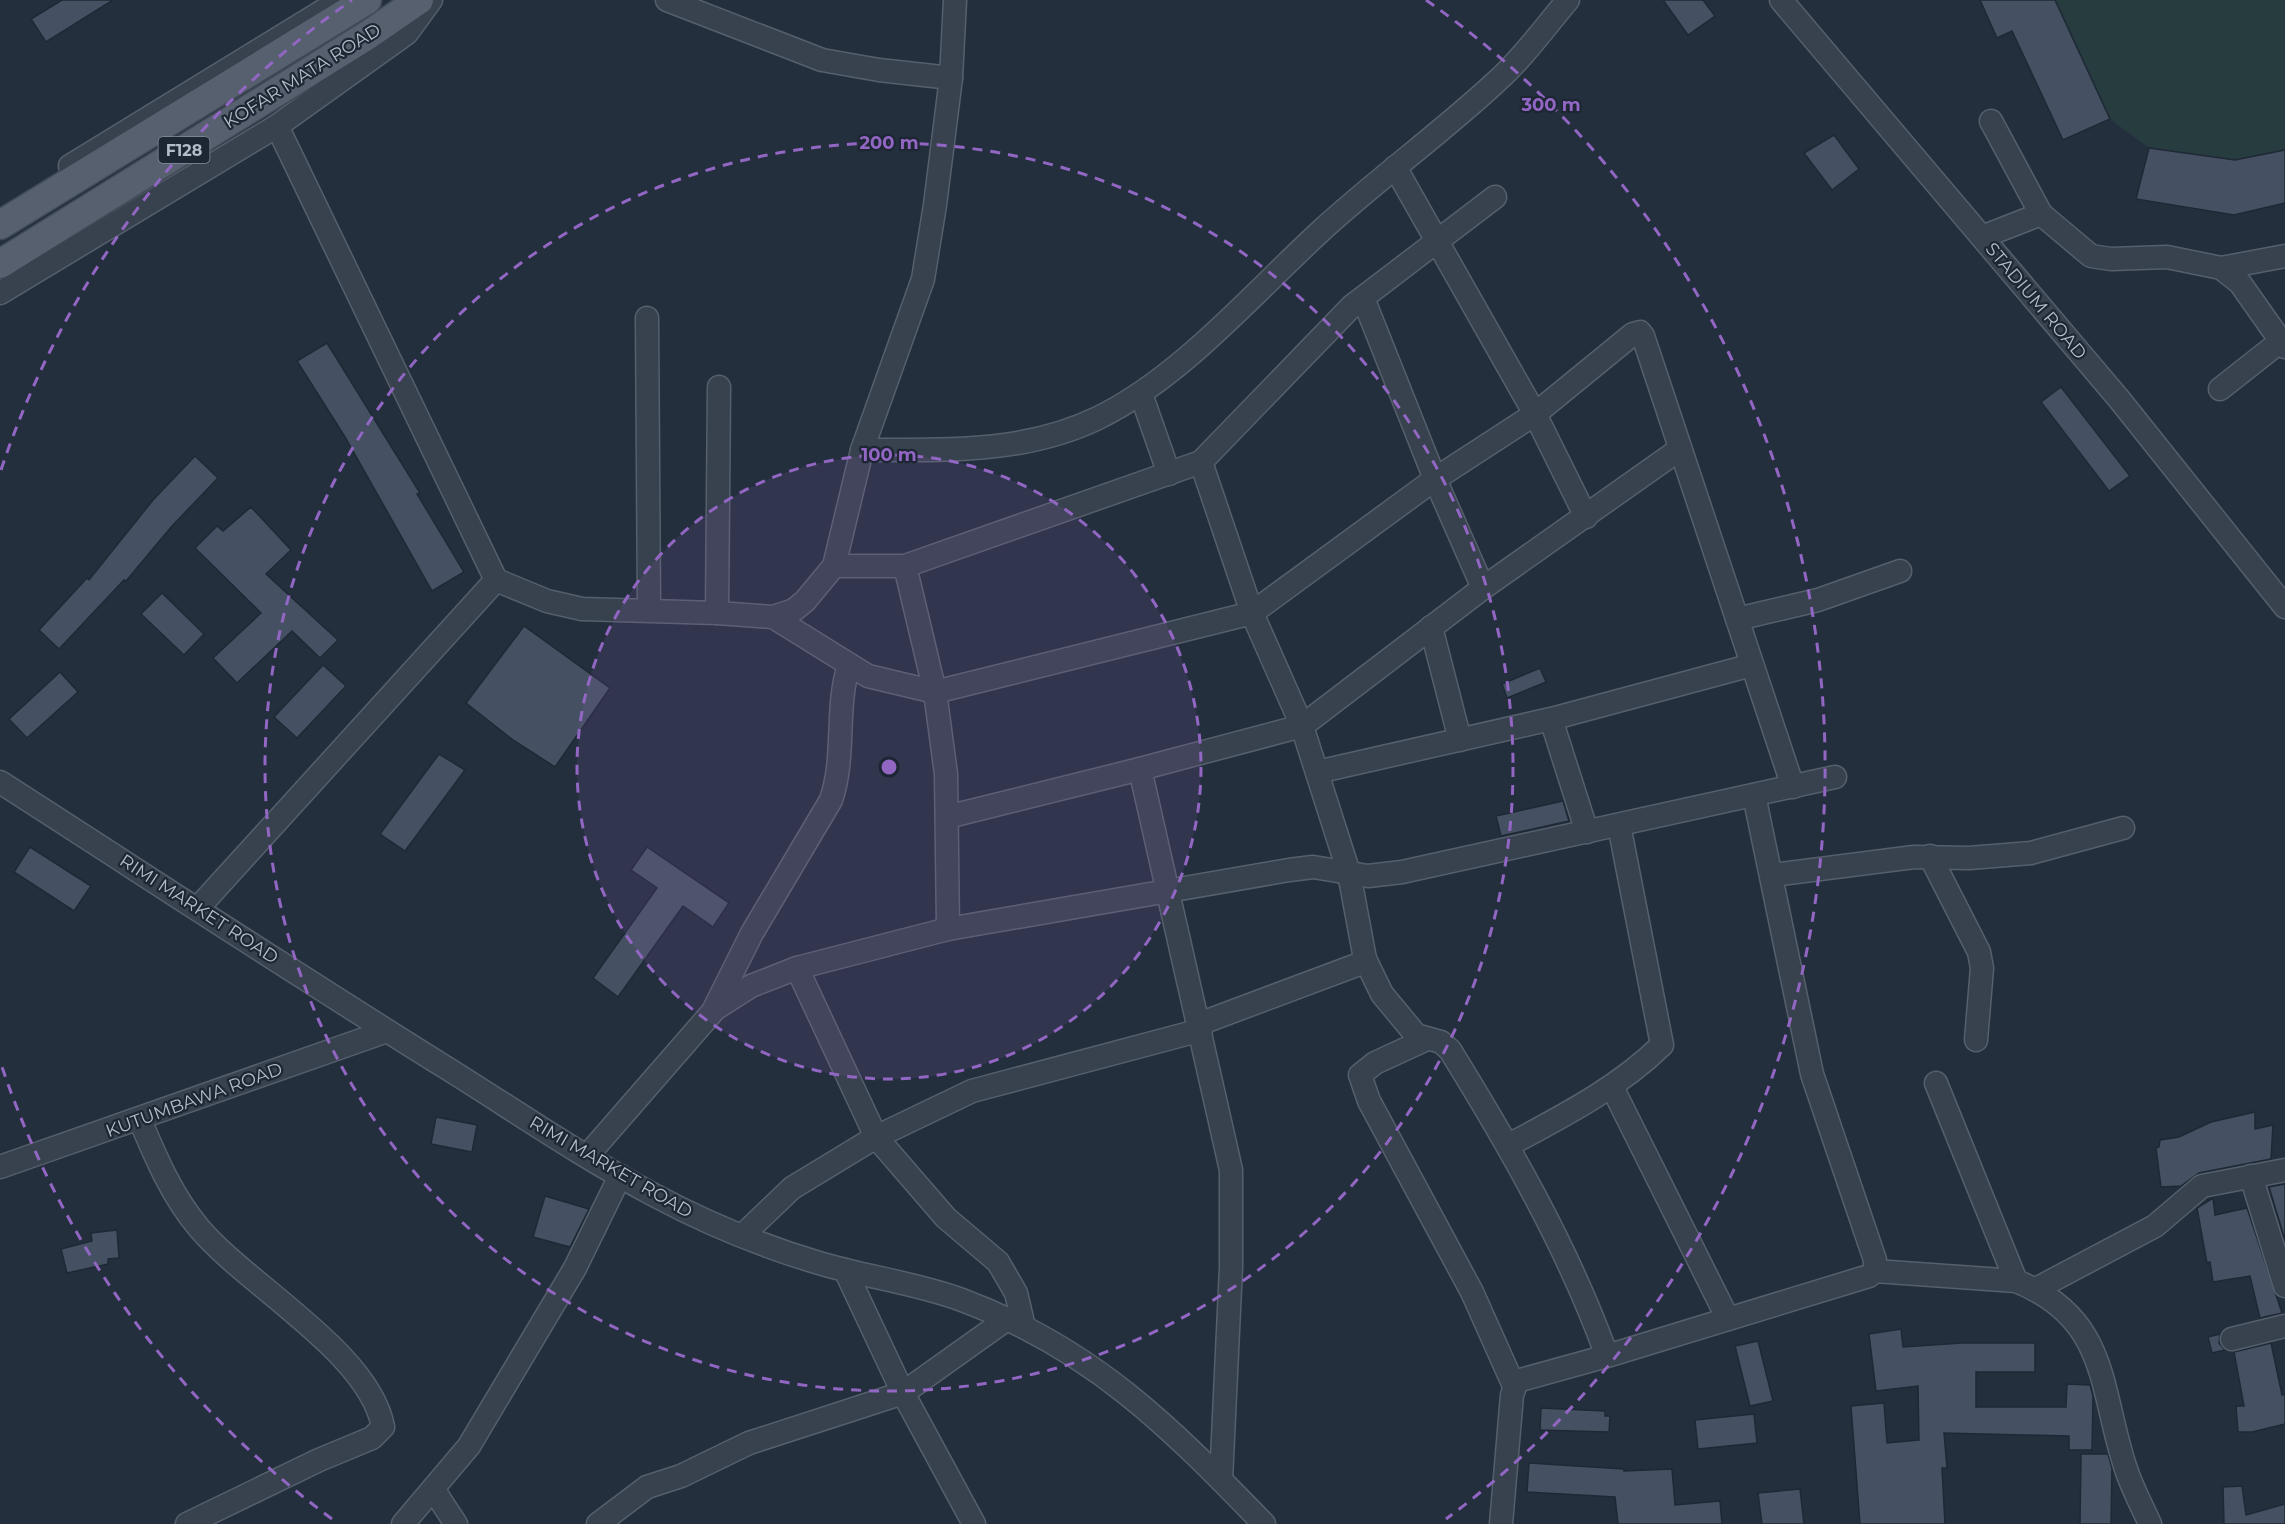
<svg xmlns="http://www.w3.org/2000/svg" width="2285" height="1524" font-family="Montserrat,sans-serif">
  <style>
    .green { fill: #263c3f }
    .building { fill: #455162; stroke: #1f2835; stroke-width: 1.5 }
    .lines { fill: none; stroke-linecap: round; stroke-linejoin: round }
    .minor-casing { stroke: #565f6c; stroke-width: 25 }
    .major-casing { stroke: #414a57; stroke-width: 31 }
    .minor { stroke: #38414e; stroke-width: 22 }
    .major { stroke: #56606e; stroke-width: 28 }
    .ring { fill: none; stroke: #9266c3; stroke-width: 3; stroke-dasharray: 10 8 }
    .labels { text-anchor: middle; stroke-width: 4.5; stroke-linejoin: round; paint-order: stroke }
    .shield { fill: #1d2633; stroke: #878f9c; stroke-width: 1.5 }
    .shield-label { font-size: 16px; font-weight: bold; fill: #b4bcc9 }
    .street-label { font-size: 18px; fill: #b4bcc9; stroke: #1d2633 }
    .centre { fill: #9266c3; stroke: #1d2633; stroke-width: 3 }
    .ring-label { font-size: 18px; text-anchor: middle; font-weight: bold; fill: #9266c3; stroke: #1d2633; stroke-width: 4.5; stroke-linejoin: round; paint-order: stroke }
  </style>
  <rect width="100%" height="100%" fill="#242f3e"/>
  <!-- green -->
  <polygon class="green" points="1980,0 2285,0 2285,203 2218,212 2136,199 2149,148 2110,119 2063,140 2013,31 1997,38"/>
  <!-- building -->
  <g class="building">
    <polygon points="62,0 113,0 46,42 31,19"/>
    <polygon points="1663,0 1703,0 1715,16 1688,35"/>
    <polygon points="1980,0 2055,0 2110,119 2063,140 2012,31 1997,38"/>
    <polygon points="1834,135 1859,169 1832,190 1804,153"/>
    <polygon points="2149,148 2235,160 2285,150 2285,203 2234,215 2136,199"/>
    <polygon points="327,343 420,493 417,494 464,572 432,591 345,437 297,361"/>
    <polygon points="2061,387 2130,476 2109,491 2041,402"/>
    <polygon points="195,456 218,478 172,526 126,581 124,580 59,649 39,630 87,578 89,580 153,500"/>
    <polygon points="251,507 291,550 266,574 338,640 320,658 292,631 237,683 213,658 261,613 195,548 217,526 223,531"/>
    <polygon points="162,593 204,634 184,655 141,614"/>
    <polygon points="524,626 610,688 555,767 513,740 466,703"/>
    <polygon points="323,665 346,686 297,738 274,717"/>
    <polygon points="1540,668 1546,682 1507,698 1502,684"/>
    <polygon points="60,672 78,692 27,738 9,719"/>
    <polygon points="439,754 465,770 405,851 380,834"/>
    <polygon points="1563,801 1569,821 1501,836 1496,816"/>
    <polygon points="30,847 91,886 74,911 14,872"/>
    <polygon points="647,847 729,903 713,927 683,906 618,997 593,978 657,888 631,870"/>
    <polygon points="2255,1112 2255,1129 2273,1125 2271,1159 2199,1173 2181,1186 2161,1187 2156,1148 2159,1147 2160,1140 2179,1137 2211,1122"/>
    <polygon points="436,1117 477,1125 472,1152 431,1144"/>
    <polygon points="2285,1184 2285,1240 2269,1187"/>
    <polygon points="545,1196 589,1209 570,1247 533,1237"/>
    <polygon points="2213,1198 2215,1215 2247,1208 2282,1313 2260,1318 2250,1276 2213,1282 2210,1262 2207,1263 2197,1208"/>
    <polygon points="117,1230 119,1258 108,1259 108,1264 67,1273 61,1249 92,1241 91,1233"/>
    <polygon points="1901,1329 1903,1347 1962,1343 2035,1343 2035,1372 1976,1372 1976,1407 2066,1407 2067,1384 2090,1385 2093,1396 2092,1450 2069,1450 2069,1436 1944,1433 1947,1468 1942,1468 1945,1524 1860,1524 1851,1406 1884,1403 1887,1443 1919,1440 1918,1386 1876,1391 1869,1334"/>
    <polygon points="2220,1334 2219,1343 2225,1350 2212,1353 2208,1337"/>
    <polygon points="1758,1341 1773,1401 1750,1406 1735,1346"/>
    <polygon points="2271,1343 2282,1395 2285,1394 2285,1424 2252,1432 2238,1432 2236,1406 2244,1406 2234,1352"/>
    <polygon points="1541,1408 1605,1411 1605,1416 1610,1416 1609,1432 1540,1430"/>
    <polygon points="1754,1414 1757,1443 1698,1449 1695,1420"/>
    <polygon points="2081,1454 2108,1454 2112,1468 2111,1524 2080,1524"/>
    <polygon points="1529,1463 1624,1469 1624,1471 1672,1469 1675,1505 1720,1501 1722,1524 1618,1524 1615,1497 1527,1492"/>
    <polygon points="2242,1486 2246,1515 2285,1504 2285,1524 2224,1524 2223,1487"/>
    <polygon points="1800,1489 1804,1524 1762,1524 1758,1493"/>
  </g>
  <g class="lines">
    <defs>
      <g id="minor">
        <polyline points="667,0 822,60 879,70 951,78"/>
        <polyline points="1781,0 2119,399 2285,607"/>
        <polyline points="1991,121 2041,214"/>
        <polyline points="277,126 496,580 547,601 582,609 717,613 773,617 868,676 935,692 1252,613 1435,479 1535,414 1633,334 1640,332 1643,336 1793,787"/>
        <polyline points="70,166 339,1"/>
        <polyline points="1395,167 1535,414 1586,517"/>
        <polyline points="1982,237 2041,214 2091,256 2111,259 2167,257 2221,268 2240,283 2285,347"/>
        <polyline points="2221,268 2285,256"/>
        <polyline points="0,293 277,126 407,33 431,0"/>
        <polyline points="1363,298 1435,479 1483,588"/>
        <polyline points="647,318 649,610"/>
        <polyline points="2220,389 2281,341"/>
        <polyline points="1141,394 1169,474"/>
        <path d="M862 450C942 450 1024 454 1098 418 1182 377 1254 292 1323 229 1379 178 1441 133 1496 82 1523 58 1545 27 1568 0"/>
        <path d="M1201 462 1252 613 1302 726 1349 873 1365 959 1382 994 1416 1035 1441 1042 1450 1050C1510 1147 1568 1248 1607 1356"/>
        <polyline points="834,566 905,566 1201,462 1352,306 1495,197"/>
        <polyline points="905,566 935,692 946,774 948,929"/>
        <polyline points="717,613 719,387"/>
        <polyline points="773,617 794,610 805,601 834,566 862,450 923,279 935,205 951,78 955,0"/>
        <polyline points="1737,619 1818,600 1900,571"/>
        <polyline points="1431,627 1460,740"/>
        <polyline points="1551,719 1587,832"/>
        <polyline points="1140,769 1231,1170 1231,1267 1221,1480"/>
        <polyline points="1317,772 1551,719 1752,665"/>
        <path d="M0 782C148 877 295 974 445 1067 514 1110 582 1157 654 1195 706 1223 762 1246 819 1263 866 1277 916 1283 962 1300 1093 1349 1169 1426 1264 1524"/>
        <polyline points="1754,795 1812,1074 1875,1260 1875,1271"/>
        <polyline points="947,817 1140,769 1302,726 1483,588 1680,449"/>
        <polyline points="1930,856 1979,952 1982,968 1976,1040"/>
        <polyline points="1773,875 1914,857 1969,858 2031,853 2123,828"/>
        <polyline points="198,908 496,580"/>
        <polyline points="797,968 876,1137 946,1218 998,1262 1016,1293 1024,1327"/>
        <path d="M715 1007 752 933 831 800C846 756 835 708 849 665"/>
        <polyline points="1199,1024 1362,963 1365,959"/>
        <polyline points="1427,1039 1375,1063 1360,1075 1369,1101 1472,1292 1514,1386"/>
        <polyline points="1936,1083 2016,1281"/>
        <polyline points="1612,1087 1728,1319"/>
        <path d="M140 1120C156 1158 172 1196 199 1228 248 1286 370 1353 383 1427L372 1438 319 1460 187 1524"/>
        <path d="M1509 1145C1563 1116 1618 1088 1662 1045L1619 825"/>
        <polyline points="587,1156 715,1009 751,986 797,968 948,929 1289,870 1313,867 1368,876 1402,872 1835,777"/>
        <polyline points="0,1167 387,1031"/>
        <polyline points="2251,1176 2285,1286"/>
        <polyline points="743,1235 792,1188 876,1137 972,1091 1201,1030"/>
        <polyline points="845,1270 903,1393 974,1524"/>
        <polyline points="2036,1289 2155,1226 2202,1186 2285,1170"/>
        <polyline points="2232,1339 2285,1326"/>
        <polyline points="433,1489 456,1524"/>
        <polyline points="403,1524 469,1446 575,1268 620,1176"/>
        <polyline points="598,1524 647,1487 681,1476 749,1443 903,1393 1007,1319"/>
        <path d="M1501 1524 1512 1395 1517 1381 1607 1356 1869 1276 1875 1271 2016 1281C2110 1319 2099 1389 2126 1469 2132 1488 2142 1506 2150 1524"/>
      </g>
      <g id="major">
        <polyline points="0,225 367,0"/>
        <polyline points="0,264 368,35 419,0"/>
      </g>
    </defs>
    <!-- minor casing -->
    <use href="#minor" class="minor-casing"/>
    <!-- major casing -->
    <use href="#major" class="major-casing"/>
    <!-- minor -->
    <use href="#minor" class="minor"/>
    <!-- major -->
    <use href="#major" class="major"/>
  </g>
  <!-- distance rings -->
  <circle cx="889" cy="767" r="312" fill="#9266c3" fill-opacity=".12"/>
  <g class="ring">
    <circle cx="889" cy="767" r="312"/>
    <circle cx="889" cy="767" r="624"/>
    <path d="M332 1519A936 936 0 0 1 1 1064M1 470A936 936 0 0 1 352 0M1426 0A936 936 0 0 1 1446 1519"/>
  </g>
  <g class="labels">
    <!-- shield labels -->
    <rect class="shield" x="158.5" y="137" width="51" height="26" rx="4.5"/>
    <g class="shield-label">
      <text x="184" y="156">F128</text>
    </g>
    <!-- street labels -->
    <g class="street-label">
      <text transform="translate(302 76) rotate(-32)" y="6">KOFAR MATA ROAD</text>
      <text transform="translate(2036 301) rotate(50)" y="6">STADIUM ROAD</text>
      <text transform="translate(199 909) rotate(33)" y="6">RIMI MARKET ROAD</text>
      <text transform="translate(194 1100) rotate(-20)" y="6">KUTUMBAWA ROAD</text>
      <text transform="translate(611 1167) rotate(30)" y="6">RIMI MARKET ROAD</text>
    </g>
  </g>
  <circle cx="889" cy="767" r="9" class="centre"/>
  <g class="ring-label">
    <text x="1551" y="111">300 m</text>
    <text x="889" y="149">200 m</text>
    <text x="889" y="461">100 m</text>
  </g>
</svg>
